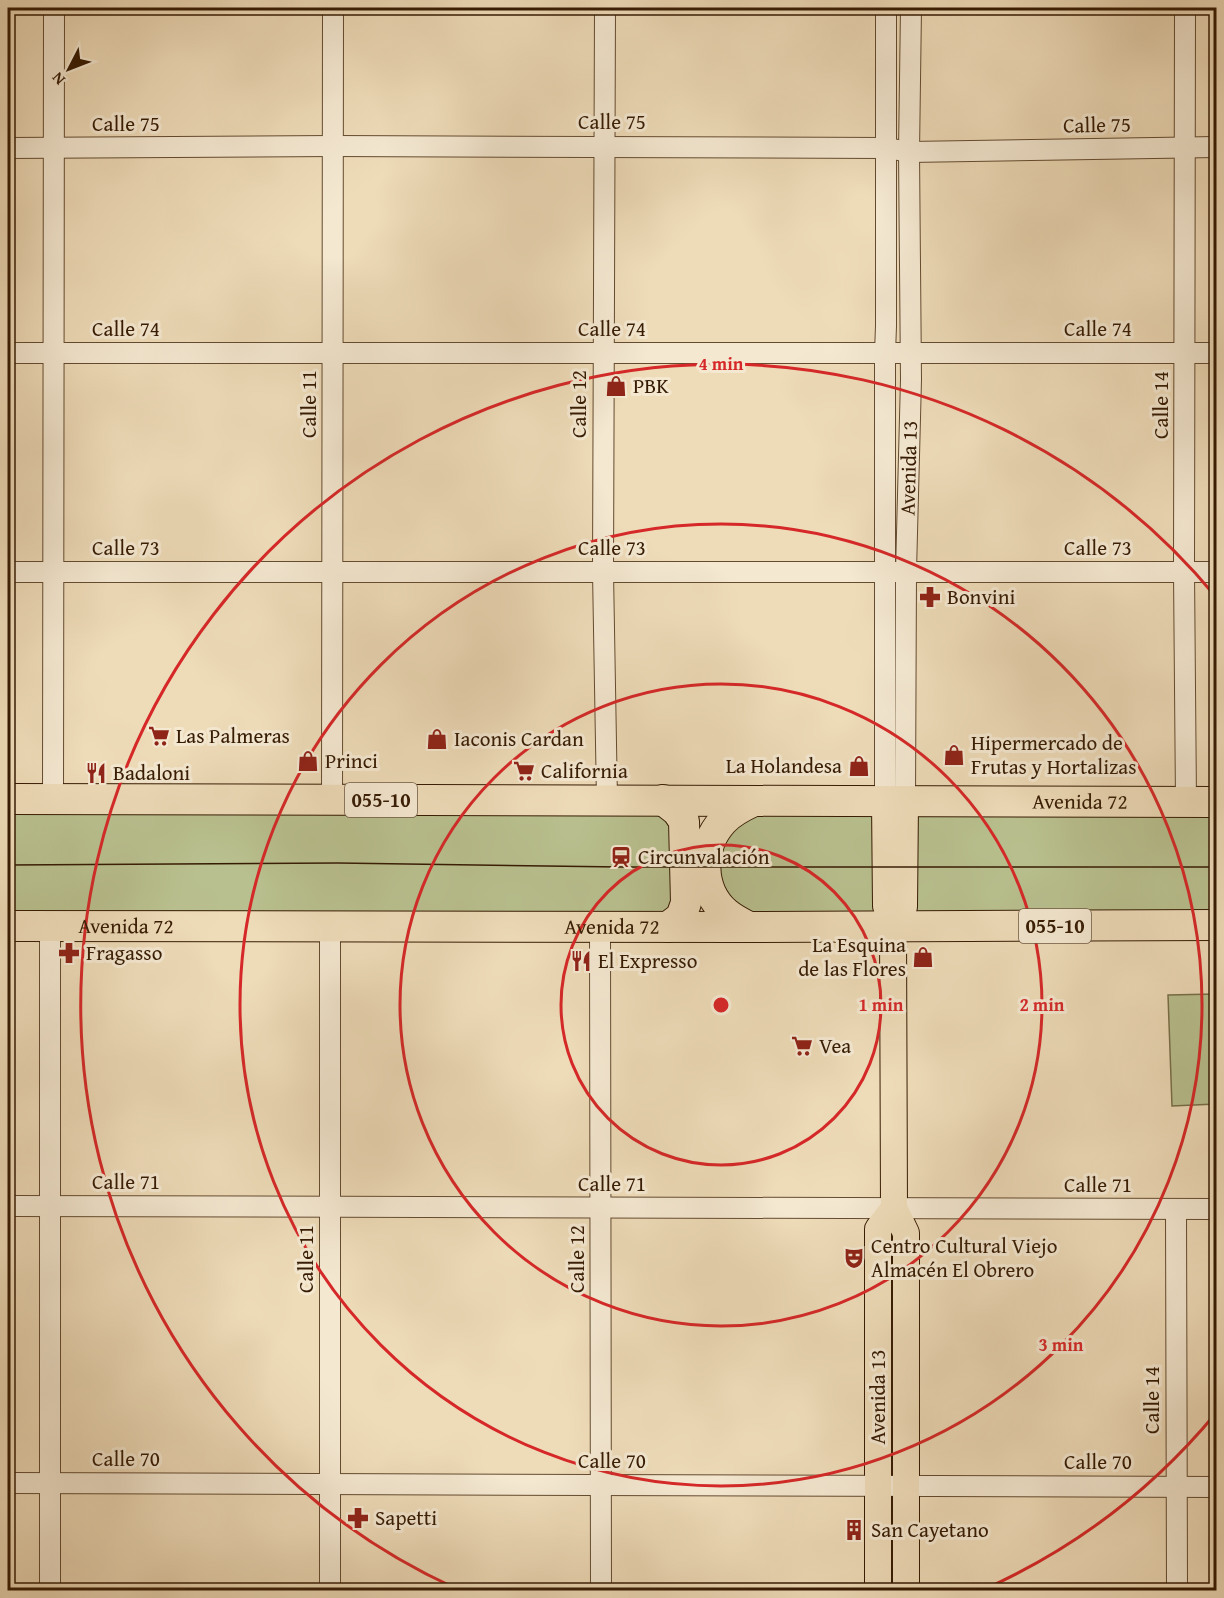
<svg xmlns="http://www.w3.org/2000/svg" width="1224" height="1598" font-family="'Gentium Book Plus',serif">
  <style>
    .green { fill: #b9c08f; stroke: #786e49; stroke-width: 1.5 }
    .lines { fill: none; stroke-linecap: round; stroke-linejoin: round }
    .minor-casing { stroke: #644b30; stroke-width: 22 }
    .major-casing { stroke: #361b03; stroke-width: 28 }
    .highway-casing { stroke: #361b03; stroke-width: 32 }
    .minor { stroke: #f4e8d1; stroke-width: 20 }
    .major { stroke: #eedbb8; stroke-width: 26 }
    .highway { stroke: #eedbb8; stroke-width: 30 }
    .tram { stroke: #361b03; stroke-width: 1.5 }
    .ring { fill: none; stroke: #d62828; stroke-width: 3 }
    .labels { text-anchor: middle; stroke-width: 6; stroke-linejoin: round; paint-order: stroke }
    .shield { fill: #f4e8d1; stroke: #6f5841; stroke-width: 1.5 }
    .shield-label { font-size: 20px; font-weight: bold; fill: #361b03 }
    .street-label { font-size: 21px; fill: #361b03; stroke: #f4e8d1 }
    .poi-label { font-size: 21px; fill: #361b03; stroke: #f4e8d1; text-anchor: start }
    .centre { fill: #d62828; stroke: #f4e8d1; stroke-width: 3 }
    .ring-label { font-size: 18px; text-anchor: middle; font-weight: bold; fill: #d62828; stroke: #f4e8d1; stroke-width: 6; stroke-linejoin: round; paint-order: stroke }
  </style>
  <rect width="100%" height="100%" fill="#eedbb8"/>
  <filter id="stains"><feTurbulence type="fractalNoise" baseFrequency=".00333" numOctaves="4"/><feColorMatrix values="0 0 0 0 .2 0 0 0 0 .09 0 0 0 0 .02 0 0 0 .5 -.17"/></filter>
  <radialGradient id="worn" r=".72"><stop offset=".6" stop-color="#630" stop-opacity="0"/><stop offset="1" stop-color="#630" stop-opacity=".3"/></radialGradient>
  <!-- green -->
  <g class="green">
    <polygon points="8,811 667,812 678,822 673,917 8,920"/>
    <polygon points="879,811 879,920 751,918 719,893 717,843 754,812"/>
    <polygon points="910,811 1216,814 1216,914 911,920"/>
    <polygon points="1216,994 1216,1104 1172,1106 1168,995"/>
    <polygon points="895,1229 900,1590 888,1590 888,1236"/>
  </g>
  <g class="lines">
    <defs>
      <g id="minor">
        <polyline points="605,8 603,572 607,800"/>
        <polyline points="1185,8 1184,572 1186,802"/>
        <polyline points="8,148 334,146 887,148 909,152 1216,147"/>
        <polyline points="8,353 1216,353"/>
        <polyline points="8,572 1216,572"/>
        <polyline points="53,799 54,8"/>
        <polyline points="332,800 333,8"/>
        <polyline points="885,801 885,353 886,326 886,8"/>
        <path id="s1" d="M905 801 906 572 911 379 909 152 911 8"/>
        <polyline points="50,927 50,1590"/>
        <polyline points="600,927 601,1590"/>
        <polyline points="8,1206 1216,1209"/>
        <polyline points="1176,1209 1177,1590"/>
        <polyline points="8,1483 1216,1487"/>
        <polyline points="330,1590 330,927"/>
      </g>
      <g id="major">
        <polyline points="885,801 886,906 893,927 894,1208 906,1233 906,1590"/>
        <polyline points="893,927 904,907 905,801"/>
        <polyline points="878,1590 878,1229 894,1208"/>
      </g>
      <g id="highway">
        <path id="s2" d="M8 799 1216 802"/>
        <polyline points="663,800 677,811 684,821 686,903 681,917 668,927"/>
        <path id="s3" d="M8 926 749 927 1216 925"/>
        <path d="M749 927C741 923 733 919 726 913 699 889 699 847 723 821 731 812 743 806 754 801"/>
      </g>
    </defs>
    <!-- minor casing -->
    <use href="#minor" class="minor-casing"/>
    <!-- major casing -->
    <use href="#major" class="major-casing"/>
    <!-- highway casing -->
    <use href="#highway" class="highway-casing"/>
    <!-- minor -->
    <use href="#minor" class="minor"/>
    <!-- major -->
    <use href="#major" class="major"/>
    <!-- highway -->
    <use href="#highway" class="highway"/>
    <!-- tram -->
    <polyline class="tram" points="8,865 338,863 621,867 1216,867"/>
  </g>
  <!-- distance rings -->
  <g class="ring">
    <circle cx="721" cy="1005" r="160"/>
    <circle cx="721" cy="1005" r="321"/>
    <circle cx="721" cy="1005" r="481"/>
    <path d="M1216 1413A641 641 0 0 1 987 1588M455 1588A641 641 0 1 1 1216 597"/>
  </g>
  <!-- icons -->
  <defs>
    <symbol id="shop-bare" viewBox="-9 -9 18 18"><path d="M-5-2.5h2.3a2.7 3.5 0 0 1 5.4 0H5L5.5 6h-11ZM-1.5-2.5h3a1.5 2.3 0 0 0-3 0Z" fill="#8f2418" stroke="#f4e8d1" stroke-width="2.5" paint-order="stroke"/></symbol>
    <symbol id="pharmacy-bare" viewBox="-9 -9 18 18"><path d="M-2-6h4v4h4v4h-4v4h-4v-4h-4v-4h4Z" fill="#8f2418" stroke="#f4e8d1" stroke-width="2.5" paint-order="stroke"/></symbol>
    <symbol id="supermarket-bare" viewBox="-9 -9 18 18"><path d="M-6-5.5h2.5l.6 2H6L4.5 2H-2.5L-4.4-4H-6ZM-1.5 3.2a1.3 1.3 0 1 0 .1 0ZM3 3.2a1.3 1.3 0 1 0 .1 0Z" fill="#8f2418" stroke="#f4e8d1" stroke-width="2.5" paint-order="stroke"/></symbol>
    <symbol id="restaurant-bare" viewBox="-9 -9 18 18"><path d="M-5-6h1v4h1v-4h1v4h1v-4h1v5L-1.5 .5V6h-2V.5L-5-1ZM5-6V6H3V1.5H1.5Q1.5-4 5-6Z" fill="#8f2418" stroke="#f4e8d1" stroke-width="2.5" paint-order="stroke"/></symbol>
    <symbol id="station-bare" viewBox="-9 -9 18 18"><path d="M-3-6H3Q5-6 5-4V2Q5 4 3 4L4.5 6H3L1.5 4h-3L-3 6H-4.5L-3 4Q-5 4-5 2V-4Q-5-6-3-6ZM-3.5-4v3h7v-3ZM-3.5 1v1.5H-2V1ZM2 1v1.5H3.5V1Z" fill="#8f2418" stroke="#f4e8d1" stroke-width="2.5" paint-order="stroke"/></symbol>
    <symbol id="theatre-bare" viewBox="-9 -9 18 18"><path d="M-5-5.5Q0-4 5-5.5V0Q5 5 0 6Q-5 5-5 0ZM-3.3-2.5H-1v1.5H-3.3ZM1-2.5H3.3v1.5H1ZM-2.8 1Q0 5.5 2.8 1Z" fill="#8f2418" stroke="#f4e8d1" stroke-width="2.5" paint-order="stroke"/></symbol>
    <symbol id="building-bare" viewBox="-9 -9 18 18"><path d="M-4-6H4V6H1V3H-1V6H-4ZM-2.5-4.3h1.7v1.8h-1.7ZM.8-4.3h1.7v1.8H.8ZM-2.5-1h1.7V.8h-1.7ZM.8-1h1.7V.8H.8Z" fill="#8f2418" stroke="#f4e8d1" stroke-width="2.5" paint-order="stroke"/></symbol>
  </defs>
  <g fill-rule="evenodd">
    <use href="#shop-bare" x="601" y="371" width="30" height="30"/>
    <use href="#pharmacy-bare" x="915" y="582" width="30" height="30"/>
    <use href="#supermarket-bare" x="144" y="721" width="30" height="30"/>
    <use href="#shop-bare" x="422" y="724" width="30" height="30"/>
    <use href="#shop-bare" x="939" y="740" width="30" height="30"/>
    <use href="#shop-bare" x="293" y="746" width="30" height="30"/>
    <use href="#shop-bare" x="844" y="751" width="30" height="30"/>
    <use href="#supermarket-bare" x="509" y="756" width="30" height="30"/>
    <use href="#restaurant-bare" x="81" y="758" width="30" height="30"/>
    <use href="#station-bare" x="606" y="842" width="30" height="30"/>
    <use href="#pharmacy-bare" x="54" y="938" width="30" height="30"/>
    <use href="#shop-bare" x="908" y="942" width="30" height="30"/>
    <use href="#restaurant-bare" x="566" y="946" width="30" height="30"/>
    <use href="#supermarket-bare" x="787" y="1031" width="30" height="30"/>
    <use href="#theatre-bare" x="839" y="1243" width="30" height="30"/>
    <use href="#pharmacy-bare" x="343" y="1503" width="30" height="30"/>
    <use href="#building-bare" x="839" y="1515" width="30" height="30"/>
  </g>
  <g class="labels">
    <!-- shield labels -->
    <g class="shield">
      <rect x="345" y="783" width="72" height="34" rx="4.5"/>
      <rect x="1019" y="909" width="72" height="34" rx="4.5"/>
    </g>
    <g class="shield-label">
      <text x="381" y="807">055-10</text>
      <text x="1055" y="933">055-10</text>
    </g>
    <!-- street labels -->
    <g class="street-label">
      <text x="612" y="129">Calle 75</text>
      <text x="126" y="131">Calle 75</text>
      <text transform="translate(1097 125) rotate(-1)" y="7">Calle 75</text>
      <text x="126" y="336">Calle 74</text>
      <text x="612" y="336">Calle 74</text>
      <text x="1098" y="336">Calle 74</text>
      <text transform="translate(309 404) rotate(-90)" y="7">Calle 11</text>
      <text transform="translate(579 404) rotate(-90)" y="7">Calle 12</text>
      <text transform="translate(1161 405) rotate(-90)" y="7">Calle 14</text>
      <text dy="7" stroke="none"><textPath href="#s1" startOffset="333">Avenida 13</textPath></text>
      <text x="126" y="555">Calle 73</text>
      <text x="612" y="555">Calle 73</text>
      <text x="1098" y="555">Calle 73</text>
      <text dy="7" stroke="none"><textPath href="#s2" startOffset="1072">Avenida 72</textPath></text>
      <text dy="7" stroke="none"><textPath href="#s3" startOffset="118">Avenida 72</textPath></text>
      <text dy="7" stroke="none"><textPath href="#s3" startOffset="604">Avenida 72</textPath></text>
      <text x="126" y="1189">Calle 71</text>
      <text x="612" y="1191">Calle 71</text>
      <text x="1098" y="1192">Calle 71</text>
      <text transform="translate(306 1259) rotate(-90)" y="7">Calle 11</text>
      <text transform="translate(577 1259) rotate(-90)" y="7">Calle 12</text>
      <text transform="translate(878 1397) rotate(-90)" y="7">Avenida 13</text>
      <text transform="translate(1152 1400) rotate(-90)" y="7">Calle 14</text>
      <text x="126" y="1466">Calle 70</text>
      <text x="612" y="1468">Calle 70</text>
      <text x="1098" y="1469">Calle 70</text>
    </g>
    <!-- poi labels -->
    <g class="poi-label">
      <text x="633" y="393">PBK</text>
      <text x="947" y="604">Bonvini</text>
      <text x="176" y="743">Las Palmeras</text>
      <text x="454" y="746">Iaconis Cardan</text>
      <text x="971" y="750">Hipermercado de<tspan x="971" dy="24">Frutas y Hortalizas</tspan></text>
      <text x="325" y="768">Princi</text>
      <text x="842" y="773" text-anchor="end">La Holandesa</text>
      <text x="541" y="778">California</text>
      <text x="113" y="780">Badaloni</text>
      <text x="638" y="864">Circunvalación</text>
      <text x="906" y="952" text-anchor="end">La Esquina<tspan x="906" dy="24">de las Flores</tspan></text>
      <text x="86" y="960">Fragasso</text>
      <text x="598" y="968">El Expresso</text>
      <text x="819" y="1053">Vea</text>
      <text x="871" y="1253">Centro Cultural Viejo<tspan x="871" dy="24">Almacén El Obrero</tspan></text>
      <text x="375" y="1525">Sapetti</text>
      <text x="871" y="1537">San Cayetano</text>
    </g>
  </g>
  <circle cx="721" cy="1005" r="9" class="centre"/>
  <g class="ring-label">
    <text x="721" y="370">4 min</text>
    <text x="881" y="1011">1 min</text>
    <text x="1042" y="1011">2 min</text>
    <text x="1061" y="1351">3 min</text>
  </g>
  <!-- margin -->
  <rect width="1224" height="1598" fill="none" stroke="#eedbb8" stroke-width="30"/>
  <rect x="9" y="9" width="1206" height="1580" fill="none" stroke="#361b03" stroke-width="3"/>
  <rect x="15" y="15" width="1194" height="1568" fill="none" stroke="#361b03" stroke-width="1.5"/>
  <!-- north arrow -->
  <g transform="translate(69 69) rotate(228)" stroke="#f4e8d1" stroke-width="4.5" paint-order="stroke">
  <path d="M0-4.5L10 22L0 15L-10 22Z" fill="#361b03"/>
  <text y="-9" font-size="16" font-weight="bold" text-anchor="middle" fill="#361b03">N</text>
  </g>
  <rect width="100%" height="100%" filter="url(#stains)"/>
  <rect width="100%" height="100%" fill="url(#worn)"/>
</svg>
